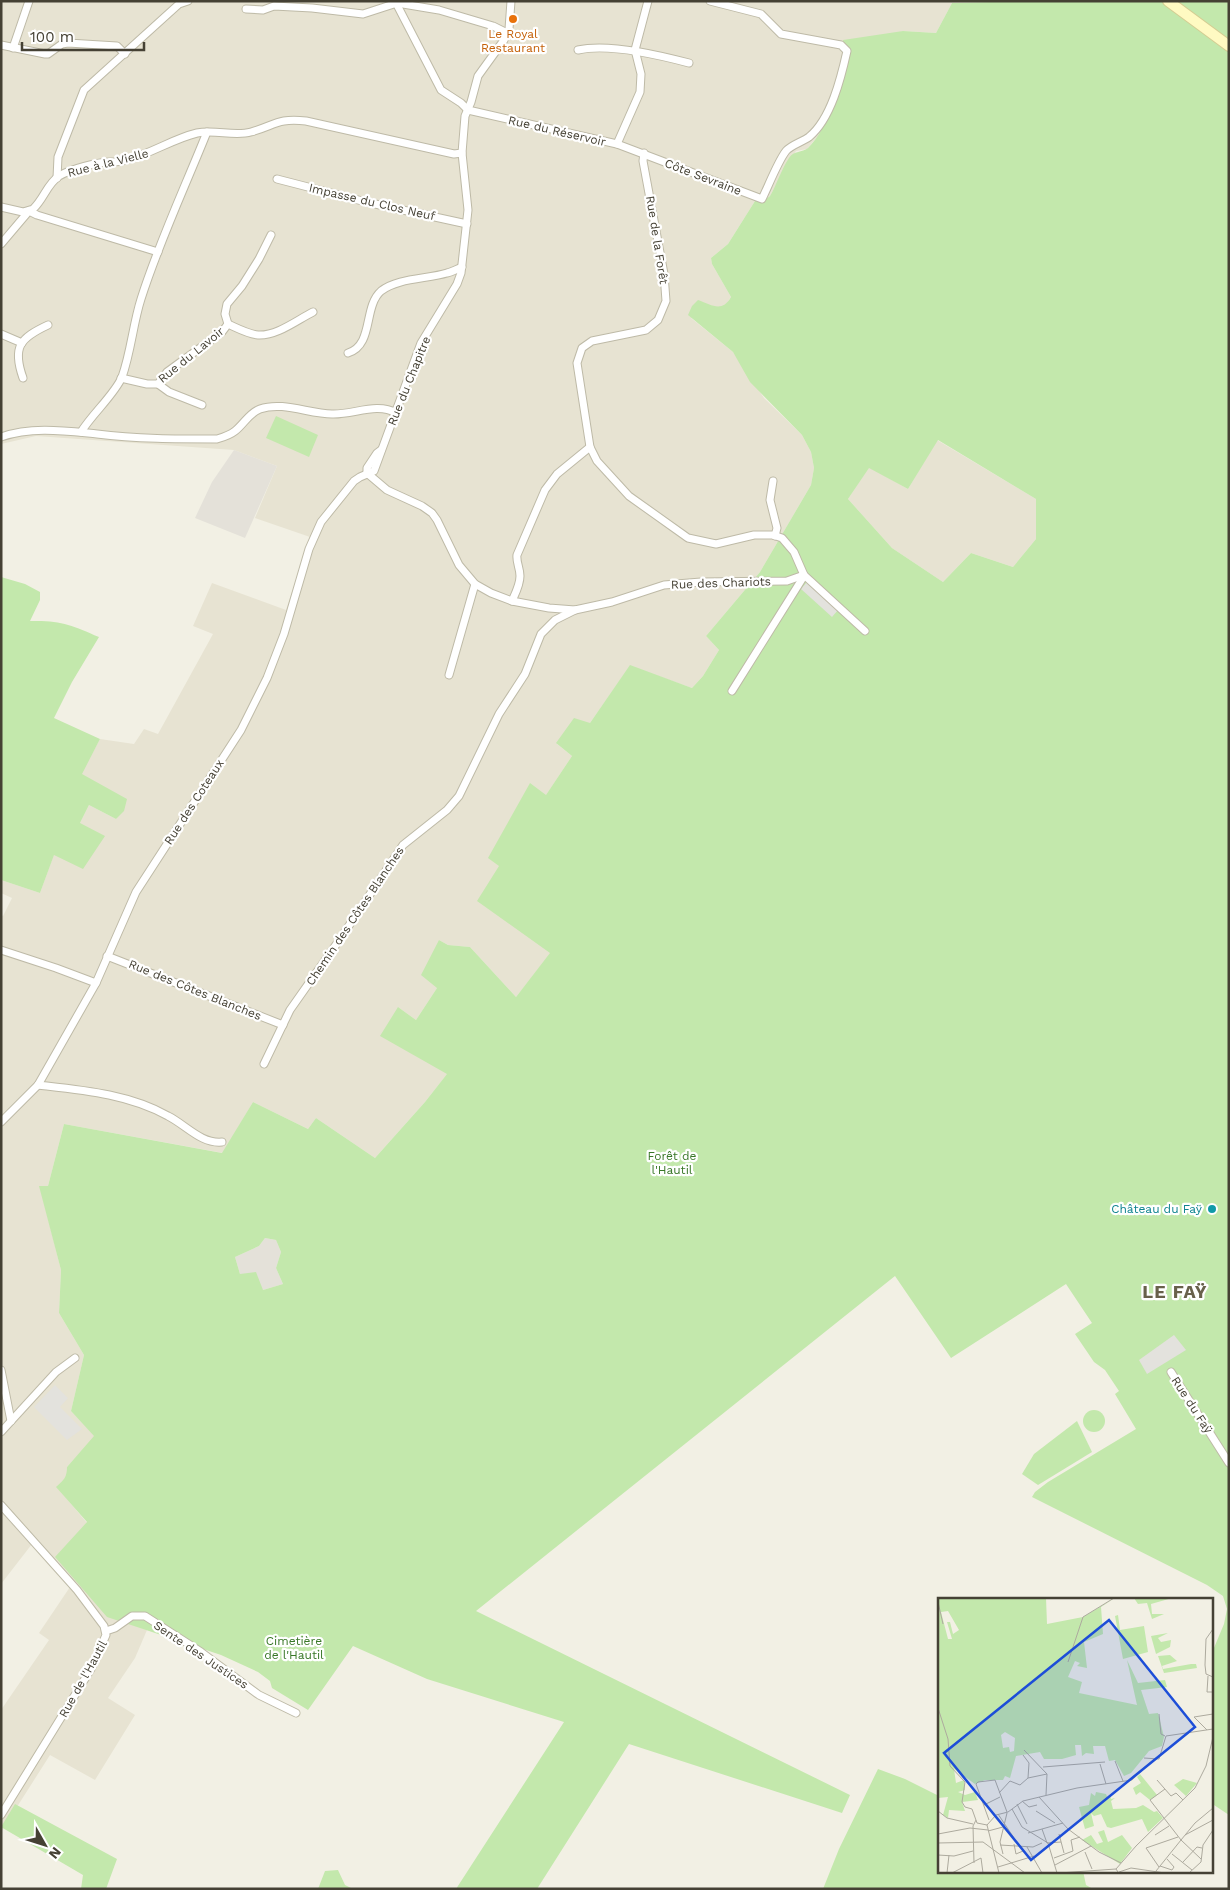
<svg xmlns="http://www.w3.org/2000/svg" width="1230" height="1890" font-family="'Work Sans',sans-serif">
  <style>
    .residential { fill: #e7e3d2 }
    .industrial { fill: #e4e1d9 }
    .green { fill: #c3e8ac; fill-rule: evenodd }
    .parking { fill: #e3e2dd }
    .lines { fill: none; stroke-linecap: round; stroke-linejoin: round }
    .minor-casing { stroke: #bebaa7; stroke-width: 9 }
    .secondary-casing { stroke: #d4cd93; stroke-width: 12 }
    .minor { stroke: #fff; stroke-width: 7 }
    .secondary { stroke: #fffac2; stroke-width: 10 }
    .food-dot { fill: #e8710a; stroke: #fff; stroke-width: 2 }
    .culture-dot { fill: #0f9aa8; stroke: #fff; stroke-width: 2 }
    .labels { text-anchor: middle; stroke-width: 4.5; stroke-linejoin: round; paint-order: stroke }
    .food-label { font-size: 12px; fill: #c56008; stroke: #fff }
    .street-label { font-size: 12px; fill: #454134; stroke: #fff }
    .park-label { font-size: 12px; fill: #387727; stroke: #fff }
    .culture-label { font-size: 12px; fill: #0d838f; stroke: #fff; text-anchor: end }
    .district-label { font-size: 18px; font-weight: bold; letter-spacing: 1px; fill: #68614b; stroke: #fff }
    .inset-road { fill: none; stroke: #adaa9e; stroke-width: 1 }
    .view { fill: #1d4ed8; fill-opacity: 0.15; stroke: #1d4ed8; stroke-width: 2.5 }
    .inset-edge { fill: none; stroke: #454134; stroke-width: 2.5 }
  </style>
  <rect width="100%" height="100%" fill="#f2f0e4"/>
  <!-- residential -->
  <g class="residential">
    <polygon points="1,1 1025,1 952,3 936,33 903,31 844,54 835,101 818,136 807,149 796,151 770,196 766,199 755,201 728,244 711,258 712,264 731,297 726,305 691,318 733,352 764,398 802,435 811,452 814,468 811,485 760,572 706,636 719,650 703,676 692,688 630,666 590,723 557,744 572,756 500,865 551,953 516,997 470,947 448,945 439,940 437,988 416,1020 398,1007 448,1073 425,1102 375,1158 316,1118 308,1129 253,1102 223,1153 64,1124 48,1186 40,1187 61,1270 59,1313 84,1355 71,1411 95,1436 67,1467 67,1475 65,1479 57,1487 87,1523 107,1616 147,1630 135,1658 108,1698 135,1715 95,1780 50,1755 1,1832 1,1710 49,1640 39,1633 70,1587 32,1544 1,1584 1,915 3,916 12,898 1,893 1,880 40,893 54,854 80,823 89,805 116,819 126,799 81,774 100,739 134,744 144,729 158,734 213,634 193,626 212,583 286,610 310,537 255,518 277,466 234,450 36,436 1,444"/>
    <polygon points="937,440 1036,499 1036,539 1013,567 971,553 943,582 892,548 848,499 869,467 908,489"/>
  </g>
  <!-- industrial -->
  <g class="industrial">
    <polygon points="234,450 277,466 245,538 195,518 212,482"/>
    <polygon points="265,1238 276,1240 281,1252 276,1268 283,1284 263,1290 240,1274 235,1257 259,1246"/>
  </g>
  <!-- green -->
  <g class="green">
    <path d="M1025 1H1229V1815L1211 1803V1655L1224 1624 1227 1609 1223 1596 1207 1585 1032 1497 1035 1492 1048 1482 1136 1429 1115 1394 1119 1391 1105 1370 1094 1362 1075 1334 1092 1323 1066 1284 951 1358 895 1276 476 1611 850 1795 842 1813 629 1744 537 1889H456L564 1722 427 1679 353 1646 308 1710 272 1688 270 1681 258 1672 221 1655 107 1617 55 1557 87 1522 56 1487C64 1480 67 1477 67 1467L94 1436 71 1411 84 1355 59 1313 61 1270 39 1186H48L64 1124 222 1153 253 1102 308 1129 316 1118 375 1158 425 1102 447 1074 380 1036 398 1007 416 1020 437 988 421 975 439 940 448 945 470 947 516 997 550 953 477 901 499 866 488 858 530 783 546 795 572 756 556 743 574 718 590 723 630 665 692 688 703 676 719 650 706 636 760 572 811 485 814 468 811 452 802 435 750 382 733 352 688 315 692 306 698 300C712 305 722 313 731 297L712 264 711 258 728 244 755 201 766 199 770 196C777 184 781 170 789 158 794 150 802 153 808 148 830 128 846 69 843 40L903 31 936 33 952 3ZM938 440 1036 499V539L1013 567 971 553 943 582 892 548 848 499 869 468 908 489ZM265 1238 276 1240 281 1252 276 1268 283 1284 263 1290 256 1272 240 1274 235 1257 259 1246Z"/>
    <polygon points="276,416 318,435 309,457 266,438"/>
    <path d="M1 577 25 584 40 592V600L30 621C60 620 72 625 99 637L72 682 54 718 100 739 82 774 127 799 124 811 116 819 89 805 80 823 105 836 83 869 54 855 40 893 1 880Z"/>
    <circle cx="1094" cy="1421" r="11"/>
    <polygon points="1077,1421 1092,1452 1038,1485 1022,1474 1034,1454"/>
    <polygon points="878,1769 905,1779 939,1796 939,1871 1083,1871 1086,1885 1093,1889 823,1889 839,1849"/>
    <polygon points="15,1804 117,1859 106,1889 81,1889 83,1875 1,1827"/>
    <polygon points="338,1870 345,1885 353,1889 318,1889 325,1871"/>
  </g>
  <!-- parking -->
  <g class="parking">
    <polygon points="807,582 838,610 832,617 801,589"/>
    <polygon points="1174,1335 1186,1350 1147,1374 1139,1360"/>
    <polygon points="55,1385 68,1398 60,1407 82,1429 67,1440 34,1407"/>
  </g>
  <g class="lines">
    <defs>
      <g id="minor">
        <path d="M395 1 441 90 461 103 468 110 617 144 762 199C768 187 778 161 786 151 791 145 802 142 809 137 831 119 841 78 847 51L841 45 781 34 761 14 710 1"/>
        <polyline points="246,9 263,10 274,6 312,8 363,14 397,3 439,10 493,26 507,33"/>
        <polyline points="1,45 45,54 48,54 62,44 68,43 117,46 125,54"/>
        <polyline points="13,48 29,1"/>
        <path d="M578 50C608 43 659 55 689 63"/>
        <polyline points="617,144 640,92 641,74 635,50 648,1"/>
        <polyline points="644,153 643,161 664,274 666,301 658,320 646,330 592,341 582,348 577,363 590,447 597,461 629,496 688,538 716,544 754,535 773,535 782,538 794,552 804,575 865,631"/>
        <polyline points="57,178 58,157 84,90 179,4 188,1"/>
        <polyline points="277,179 366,202 467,224"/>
        <path d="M1 207 23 212 33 209C44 199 47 184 59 176 71 169 97 162 111 162 116 162 120 162 126 160 151 154 172 139 197 133 215 129 234 137 251 132 276 125 277 118 306 121L436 150 454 154 462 153"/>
        <polyline points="1,244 29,211 37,215 158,252"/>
        <polyline points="228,324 225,314 227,304 242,286 259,259 271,235"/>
        <polyline points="1,334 22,343"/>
        <path d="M348 353C374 345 363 307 381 291 397 278 428 279 447 273 452 272 457 269 462 267"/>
        <path d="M23 378C12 347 20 338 48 325"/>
        <path d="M121 378 147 384H158L167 372 222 332 228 324C237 328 248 334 258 335 277 336 297 320 313 312"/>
        <polyline points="158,384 169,392 202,405"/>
        <path d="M81 432C92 414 115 394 122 377 131 352 133 324 141 299 159 242 185 187 207 132"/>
        <path d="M1 437C32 426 66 431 97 434 136 439 178 439 217 439 224 437 230 435 235 431 244 424 249 413 260 409 283 401 309 414 332 414 353 415 377 402 396 413"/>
        <polyline points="367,473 387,490 422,506 432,513 437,520 459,565 475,584 491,593 512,601 549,608 575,610 612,602 664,585 701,582 787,581 804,575"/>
        <polyline points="367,473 367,468 377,453 381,450"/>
        <polyline points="773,481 770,500 777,528 775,536"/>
        <path d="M512 601C515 594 520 585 520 576 520 568 516 562 517 555L545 490 557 474 590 447"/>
        <polyline points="449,675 475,584"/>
        <polyline points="732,691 804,576"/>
        <polyline points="1,950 56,968 96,983"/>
        <polyline points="107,956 283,1025"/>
        <polyline points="264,1064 290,1010 340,939 403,845 447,810 459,796 499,714 525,674 541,634 555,620 575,610"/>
        <path d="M38 1085C82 1090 129 1094 168 1116 186 1125 201 1144 222 1142"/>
        <polyline points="1,1122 38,1085 96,983 136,892 241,730 267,678 284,634 309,549 321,522 354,481 360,477 374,471 421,343 457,284 461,273 468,210 462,153 465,116 471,102 478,76 504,40 509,29 511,1"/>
        <polyline points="1,1370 11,1421"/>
        <polyline points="1171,1372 1229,1463"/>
        <polyline points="1,1432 56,1372 75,1358"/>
        <polyline points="1,1505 77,1590 104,1626 106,1635 91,1669 1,1815"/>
        <polyline points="106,1631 115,1628 132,1616 145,1616 201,1652 259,1695 296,1713"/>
      </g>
      <polyline id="secondary" points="1168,1 1229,46"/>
    </defs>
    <!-- minor casing -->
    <use href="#minor" class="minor-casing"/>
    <!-- secondary casing -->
    <use href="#secondary" class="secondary-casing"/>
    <!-- minor -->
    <use href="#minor" class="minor"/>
    <!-- secondary -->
    <use href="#secondary" class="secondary"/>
  </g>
  <!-- markers -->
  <circle class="food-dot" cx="513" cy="19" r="5"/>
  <circle class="culture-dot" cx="1212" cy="1209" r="5"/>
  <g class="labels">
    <!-- food labels -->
    <g class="food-label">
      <text x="513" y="38">Le Royal<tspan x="513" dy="14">Restaurant</tspan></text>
    </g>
    <!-- street labels -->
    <g class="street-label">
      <text transform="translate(557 131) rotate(13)" y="4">Rue du Réservoir</text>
      <text transform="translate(108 163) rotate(-14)" y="4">Rue à la Vielle</text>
      <text transform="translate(703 177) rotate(21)" y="4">Côte Sevraine</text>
      <text transform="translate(372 202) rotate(13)" y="4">Impasse du Clos Neuf</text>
      <text transform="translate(657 240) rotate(81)" y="4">Rue de la Forêt</text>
      <text transform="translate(191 355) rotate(-39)" y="4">Rue du Lavoir</text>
      <text transform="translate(409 381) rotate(-68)" y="4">Rue du Chapitre</text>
      <text transform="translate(721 583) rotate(-2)" y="4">Rue des Chariots</text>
      <text transform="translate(194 802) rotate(-57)" y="4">Rue des Coteaux</text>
      <text transform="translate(355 916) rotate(-56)" y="4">Chemin des Côtes Blanches</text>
      <text transform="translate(195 990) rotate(22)" y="4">Rue des Côtes Blanches</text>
      <text transform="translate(1192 1405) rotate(57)" y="4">Rue du Faÿ</text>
      <text transform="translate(201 1655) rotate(34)" y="4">Sente des Justices</text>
      <text transform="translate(83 1679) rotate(-61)" y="4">Rue de l'Hautil</text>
    </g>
    <!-- park labels -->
    <g class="park-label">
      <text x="672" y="1160">Forêt de<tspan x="672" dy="14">l'Hautil</tspan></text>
      <text x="294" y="1645">Cimetière<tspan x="294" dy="14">de l'Hautil</tspan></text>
    </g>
    <!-- culture labels -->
    <g class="culture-label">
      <text x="1202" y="1213">Château du Faÿ</text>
    </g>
    <!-- district labels -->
    <g class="district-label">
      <text x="1175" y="1298">LE FAŸ</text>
    </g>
  </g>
  <!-- overview -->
  <g transform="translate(938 1598)">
    <rect width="275" height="275" fill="#f2f0e4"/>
    <path d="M0 0H108L109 26 145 19 177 0 163 9 165 36 146 44 149 70 139 68 142 65 137 63 130 79 144 84 141 95 199 107 189 62 200 85 227 82 229 89 203 92 211 116 220 115 226 139 224 148 211 153 193 175 186 178 177 162 171 163 167 148H155L156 156 148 155 144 158 143 147H137L138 157 124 161H106L102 154 78 158 72 180 67 178 65 182H47L37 186 16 171 18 185 26 182 27 192 20 194 27 197 37 194 40 202 24 204 27 213 11 212 10 220 5 217 10 199 0 200ZM10 13 21 32 15 36 12 24H9L14 41H10L3 14ZM67 134 77 140 76 153 72 154 71 149 65 150 63 137ZM196 0H234L213 6 214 16H226L214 21 209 5 200 6ZM180 17 182 32 206 28 210 54 185 61 177 18ZM230 35 220 40 223 44 233 42 232 49 218 56 213 38ZM232 57 239 63 224 68 225 71 253 66H258L259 70 226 75 220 58ZM202 176 219 197 212 202 202 194 198 197 195 190 203 185 199 179ZM245 181 259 185 248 198 236 187ZM158 194 168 196 170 201 172 197 173 201 177 200 173 203 175 211 198 210 205 207 216 214 219 213 225 220 210 234 204 221 173 230 169 229 163 216 156 218 153 215 156 228 147 231 141 209 151 207 153 195 157 198ZM166 232 170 244 184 237 194 250 182 266 144 242 153 237 159 246 165 244 160 234Z" fill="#c3e8ac" fill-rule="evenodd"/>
    <path class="inset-road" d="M0 4 5 26M275 31 268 41 267 67 268 76 275 79M130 64 145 19 176 0M270 78 269 94H275M0 110 10 141 12 168 27 184 24 204 27 209 34 211 39 225 49 227 61 275M221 116 223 136 227 138M256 119 275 116M256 119 269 132M86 152 109 176 108 197M206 160 221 161M221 161 228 138 275 131M177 163 185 183M162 166 168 186M105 169 167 164M90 180 109 176M219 182 233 198 238 195 245 202M227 191 212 202 243 242 263 261M61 195 72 183 82 187 90 180 91 165 85 157M101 199 130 231 161 254 183 265M84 203 91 209 99 207M79 206 89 226M46 207 62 199M74 211 84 229 110 245 119 275M0 213 9 220 35 226M98 213 117 225M60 216 76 240M51 222 38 186 40 184 57 182 69 214M49 227 58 217 70 214 85 203 139 190 194 182 216 161M104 231 109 245 123 244M50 233 65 229M90 235 125 225M0 236 32 230 50 232M121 236 126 255M217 237 231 228M247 237 275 222M243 242 257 225 275 210M0 245 45 244 87 275M76 246 78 256 85 253M62 247 95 249 104 245M89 249 104 275M147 254 154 271M65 256 62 244 69 215M234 256 254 272M0 257 16 258 35 253M116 260 135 253 133 242 142 239M245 264 259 249 264 250M36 265 35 228 38 222M117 267 153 248M222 268 234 272 236 269 229 261M60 269 96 258M221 269 208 250 240 239M218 273 243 242M180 274 178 271 198 248 257 190 268 168 275 139M181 274 193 270 227 275M9 275 11 257M14 275 43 260 45 275M121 275 178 271M251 275 263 264 265 247 275 232"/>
    <path class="view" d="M171 22 257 129 93 262 6 155Z"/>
    <rect width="275" height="275" class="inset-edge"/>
  </g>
  <!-- border -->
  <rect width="1230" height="1890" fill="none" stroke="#454134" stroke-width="5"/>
  <!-- north arrow -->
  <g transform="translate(45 1845) rotate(129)" stroke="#ffffff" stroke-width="4" paint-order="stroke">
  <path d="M0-4L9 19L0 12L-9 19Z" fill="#454134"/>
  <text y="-8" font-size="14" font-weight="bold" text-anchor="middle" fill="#454134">N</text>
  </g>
  <!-- scale -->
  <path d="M22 42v8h122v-8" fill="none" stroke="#454134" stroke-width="2.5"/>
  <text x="30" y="42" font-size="15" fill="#454134" stroke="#ffffff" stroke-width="4" paint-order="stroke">100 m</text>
</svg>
